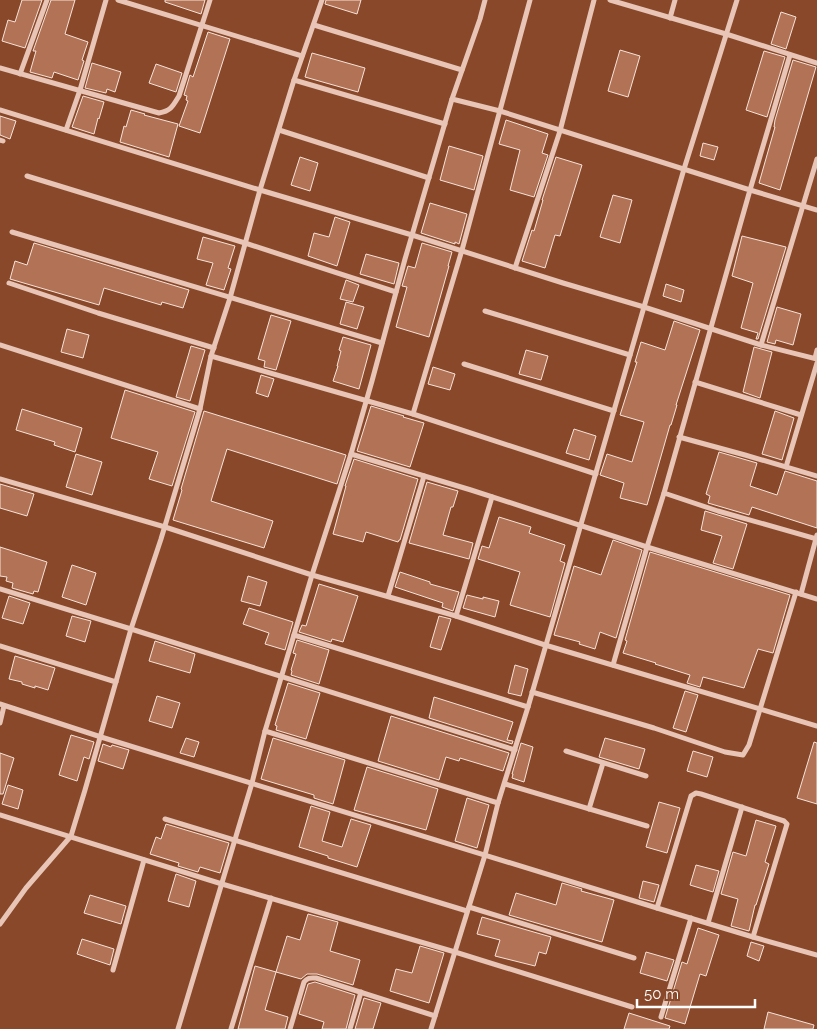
<svg xmlns="http://www.w3.org/2000/svg" width="817" height="1029" font-family="Raleway,sans-serif">
  <style>
    .building { fill: #b27256; stroke: #f7e3da }
    .lines { fill: none; stroke-linecap: round; stroke-linejoin: round }
    .minor { stroke: #e8c5b6; stroke-width: 5 }
  </style>
  <rect width="100%" height="100%" fill="#884829"/>
  <!-- building -->
  <g class="building">
    <polygon points="22,0 42,0 25,48 2,41 8,20 15,22"/>
    <polygon points="51,0 75,0 65,34 88,42 82,60 84,61 78,80 54,72 52,78 30,72 36,51 33,51"/>
    <polygon points="165,0 205,0 201,14 165,2"/>
    <polygon points="326,0 361,0 357,14 325,4"/>
    <polygon points="781,12 796,17 786,49 771,44"/>
    <polygon points="208,32 230,39 200,133 179,126 188,101 186,100 187,96 184,95 190,75 193,77"/>
    <polygon points="620,50 640,56 628,97 608,91"/>
    <polygon points="764,51 785,57 767,117 746,110"/>
    <polygon points="312,53 365,68 358,92 305,77"/>
    <polygon points="793,60 816,67 780,190 759,183 775,127 774,127 775,120"/>
    <polygon points="92,63 121,72 115,92 107,89 106,93 85,88"/>
    <polygon points="156,64 182,73 176,92 149,83"/>
    <polygon points="83,96 104,102 99,119 98,118 94,134 72,127"/>
    <polygon points="131,110 145,114 144,115 178,124 169,157 120,142 124,126 126,127"/>
    <polygon points="0,116 16,121 10,139 0,135"/>
    <polygon points="506,120 548,134 542,153 548,155 534,197 510,190 520,150 499,144"/>
    <polygon points="703,143 718,147 714,160 700,156"/>
    <polygon points="449,146 483,156 474,190 440,180"/>
    <polygon points="300,157 318,163 310,191 291,185"/>
    <polygon points="556,157 582,165 560,236 555,235 545,268 522,261 532,230 534,231 543,200 542,200"/>
    <polygon points="613,195 632,200 620,243 600,237"/>
    <polygon points="430,203 467,214 459,244 455,242 455,244 421,233"/>
    <polygon points="335,217 350,222 337,266 308,256 314,233 329,237"/>
    <polygon points="742,236 786,247 758,339 756,339 758,333 741,328 753,283 732,276"/>
    <polygon points="203,237 235,246 228,268 231,269 224,290 206,285 213,263 197,259"/>
    <polygon points="34,243 189,290 183,308 162,302 161,305 104,288 99,305 10,279 15,261 27,265"/>
    <polygon points="422,243 452,252 448,266 449,266 429,337 396,327 407,287 402,286 408,266 415,268"/>
    <polygon points="366,254 399,263 394,284 360,274"/>
    <polygon points="346,280 359,285 353,302 340,299"/>
    <polygon points="666,284 684,290 681,302 663,296"/>
    <polygon points="346,302 364,307 357,329 340,324"/>
    <polygon points="777,307 801,314 793,345 776,340 775,344 767,342"/>
    <polygon points="271,315 291,321 276,370 264,367 265,361 258,359"/>
    <polygon points="674,321 700,330 676,405 677,405 671,425 670,425 647,505 620,498 624,483 600,475 607,454 632,462 644,422 620,415 637,362 635,362 641,342 665,350"/>
    <polygon points="67,329 89,335 83,358 61,352"/>
    <polygon points="343,337 371,345 359,389 333,381 338,366 337,366 341,351 339,350"/>
    <polygon points="191,346 205,350 190,401 176,397"/>
    <polygon points="754,347 772,352 760,398 743,392"/>
    <polygon points="526,350 548,356 541,380 519,374"/>
    <polygon points="433,367 455,374 450,390 428,384"/>
    <polygon points="261,375 274,379 268,397 256,393"/>
    <polygon points="125,390 195,412 172,486 149,479 158,452 111,438"/>
    <polygon points="371,406 404,416 403,417 424,423 410,467 357,451"/>
    <polygon points="22,409 82,428 75,452 54,445 55,442 16,430"/>
    <polygon points="204,411 346,455 337,484 227,449 211,501 273,521 264,548 173,520 182,490 181,489"/>
    <polygon points="775,411 794,418 782,460 762,454"/>
    <polygon points="574,429 596,436 589,460 566,453"/>
    <polygon points="719,452 757,463 750,486 777,495 785,471 817,481 817,528 752,507 749,515 708,503 710,496 706,494"/>
    <polygon points="76,454 102,462 92,495 66,487"/>
    <polygon points="354,459 418,479 400,540 399,540 398,542 366,532 363,542 333,534 346,486 345,486"/>
    <polygon points="427,482 458,491 453,507 451,507 443,535 473,543 469,559 409,543"/>
    <polygon points="0,484 34,494 27,516 0,508"/>
    <polygon points="705,511 747,524 733,569 713,563 722,536 701,530"/>
    <polygon points="499,517 531,527 529,533 565,545 560,561 565,563 550,617 510,605 520,572 478,559 482,546 489,548"/>
    <polygon points="613,540 642,550 616,638 600,632 595,649 579,644 580,642 554,635 574,566 601,575"/>
    <polygon points="0,547 47,562 38,592 34,591 33,594 12,588 13,583 6,581 7,577 0,576"/>
    <polygon points="650,552 790,595 773,653 758,649 744,688 703,677 700,687 687,683 690,675 655,664 656,663 623,653 627,641 625,640"/>
    <polygon points="72,565 96,573 86,605 62,597"/>
    <polygon points="400,572 430,582 430,584 459,592 453,611 442,607 443,603 395,587"/>
    <polygon points="248,576 267,582 260,606 241,601"/>
    <polygon points="319,584 358,596 343,642 332,639 331,642 299,632 302,625 306,626"/>
    <polygon points="467,595 483,599 483,597 499,601 495,617 463,608"/>
    <polygon points="9,596 30,603 23,624 2,618"/>
    <polygon points="249,608 293,622 285,650 265,644 269,633 243,624"/>
    <polygon points="72,616 91,621 85,642 66,636"/>
    <polygon points="439,616 451,619 441,650 430,647"/>
    <polygon points="297,640 329,650 319,684 291,675 292,671 291,670 296,654 293,653"/>
    <polygon points="155,641 195,654 190,673 149,661"/>
    <polygon points="15,656 55,668 48,690 35,686 35,688 22,684 22,682 9,679"/>
    <polygon points="515,665 528,669 521,696 508,693"/>
    <polygon points="288,683 320,693 306,739 276,730 277,726 275,725"/>
    <polygon points="685,691 698,695 686,732 673,728"/>
    <polygon points="157,696 180,703 172,728 149,721"/>
    <polygon points="434,697 513,722 507,740 513,741 512,744 429,718"/>
    <polygon points="391,716 509,753 503,771 460,758 459,761 446,757 439,780 378,761"/>
    <polygon points="71,735 94,742 89,759 84,757 77,781 59,775"/>
    <polygon points="186,738 199,742 194,757 180,753"/>
    <polygon points="273,738 345,760 333,804 314,798 314,795 261,779"/>
    <polygon points="605,738 645,749 639,769 599,757"/>
    <polygon points="814,742 817,743 817,804 797,798"/>
    <polygon points="521,743 533,747 524,782 512,778 513,774 512,774"/>
    <polygon points="103,744 111,747 112,745 129,750 123,769 98,761"/>
    <polygon points="693,751 713,757 707,777 687,771"/>
    <polygon points="0,753 14,758 3,794 0,794"/>
    <polygon points="367,767 438,789 426,830 354,810"/>
    <polygon points="8,785 23,790 18,809 2,804"/>
    <polygon points="467,798 489,805 477,848 455,841"/>
    <polygon points="659,802 680,808 667,853 646,847"/>
    <polygon points="311,806 330,812 322,841 342,847 351,819 371,825 357,867 328,858 328,856 299,847"/>
    <polygon points="756,820 776,826 765,862 769,864 756,905 755,905 749,931 731,926 738,899 721,894 733,852 746,856"/>
    <polygon points="166,824 229,843 220,873 200,867 198,872 178,866 179,863 150,854 156,837 161,839"/>
    <polygon points="696,865 719,871 713,892 690,885"/>
    <polygon points="176,874 196,881 189,907 168,901"/>
    <polygon points="643,881 659,885 654,902 639,898"/>
    <polygon points="562,883 582,889 581,891 614,900 602,942 509,915 516,893 556,905"/>
    <polygon points="90,895 126,906 121,924 84,913"/>
    <polygon points="308,914 338,922 330,951 360,960 353,985 317,974 307,974 301,979 276,972 287,936 300,940"/>
    <polygon points="482,917 551,937 546,954 539,952 535,966 495,956 500,940 477,934"/>
    <polygon points="698,928 719,935 706,976 700,974 685,1024 665,1018 682,962 687,964"/>
    <polygon points="82,939 114,949 110,965 77,954"/>
    <polygon points="751,942 764,946 759,961 747,956"/>
    <polygon points="420,946 444,953 429,1003 390,991 396,969 412,973"/>
    <polygon points="646,952 674,960 667,981 640,973"/>
    <polygon points="255,966 276,972 265,1010 288,1017 285,1029 238,1029"/>
    <polygon points="315,982 355,995 346,1029 322,1029 324,1022 299,1014 308,984"/>
    <polygon points="364,998 381,1003 373,1029 355,1029"/>
    <polygon points="768,1012 814,1025 813,1029 764,1029"/>
    <polygon points="629,1013 670,1026 669,1029 624,1029"/>
  </g>
  <g class="lines">
    <!-- minor -->
    <g class="minor">
      <polyline points="118,0 302,56"/>
      <polyline points="610,0 726,34 817,63"/>
      <polyline points="670,18 675,0"/>
      <polyline points="314,25 462,70"/>
      <polyline points="790,55 750,190 817,210"/>
      <path d="M0 68 159 113C171 111 173 106 179 96L210 0"/>
      <polyline points="20,74 47,0"/>
      <polyline points="294,80 445,124"/>
      <polyline points="452,99 500,111 750,190 664,493 647,547 613,665"/>
      <polyline points="0,110 260,190 412,235 563,283 644,307 761,345 817,359"/>
      <polyline points="66,130 80,90 106,0"/>
      <polyline points="279,130 429,178"/>
      <polyline points="0,140 3,141"/>
      <polyline points="27,176 245,243 396,292"/>
      <polyline points="12,232 382,343"/>
      <polyline points="515,268 560,131 594,0"/>
      <polyline points="9,283 98,313 214,348"/>
      <polyline points="485,311 630,355"/>
      <polyline points="0,345 200,409"/>
      <polyline points="761,345 817,159"/>
      <polyline points="211,356 413,414 596,474"/>
      <polyline points="815,358 817,350"/>
      <polyline points="464,364 614,411"/>
      <polyline points="695,382 801,415"/>
      <polyline points="413,414 462,250 530,0"/>
      <polyline points="679,437 745,455 817,476"/>
      <polyline points="351,454 471,490 647,547 817,599"/>
      <polyline points="786,467 817,363"/>
      <polyline points="0,479 165,527 312,575 456,616 545,645 817,726"/>
      <polyline points="664,493 718,511 817,539"/>
      <polyline points="0,589 131,629 515,750"/>
      <polyline points="801,594 817,535"/>
      <polyline points="388,596 424,476"/>
      <polyline points="456,616 492,497"/>
      <polyline points="294,635 528,707"/>
      <polyline points="0,646 116,682"/>
      <polyline points="532,692 654,728 725,752 743,755 749,745 796,592"/>
      <polyline points="0,704 101,737 657,908 753,937 817,955"/>
      <polyline points="0,723 4,706"/>
      <polyline points="265,731 498,803"/>
      <polyline points="566,751 646,776"/>
      <polyline points="505,784 647,826"/>
      <polyline points="589,809 603,763"/>
      <polyline points="0,815 222,884 455,952 632,1007"/>
      <polyline points="165,819 467,911"/>
      <polyline points="469,907 634,958"/>
      <polyline points="657,908 691,796 696,793 701,794 784,821 787,824 753,937"/>
      <polyline points="708,923 742,807"/>
      <polyline points="0,924 26,888 71,836 85,790 131,629 161,539 200,409 211,356 230,298 260,190 294,80 322,0"/>
      <polyline points="113,970 144,860"/>
      <polyline points="661,1017 691,918"/>
      <polyline points="178,1029 252,783 265,731 312,575 351,454 372,381 405,259 452,99 480,19 485,0"/>
      <polyline points="231,1029 271,898"/>
      <path d="M290 1029 304 982C308 977 311 978 316 978L435 1016"/>
      <polyline points="350,1029 361,992"/>
      <polyline points="431,1029 485,855 498,803 528,707 684,169 737,0"/>
    </g>
  </g>
  <!-- scale -->
  <path d="M637 999v8h118v-8" fill="none" stroke="#ffffff" stroke-width="2.5"/>
  <text x="644" y="999" font-size="15" fill="#ffffff" stroke="#884829" stroke-width="4" paint-order="stroke">50 m</text>
</svg>
